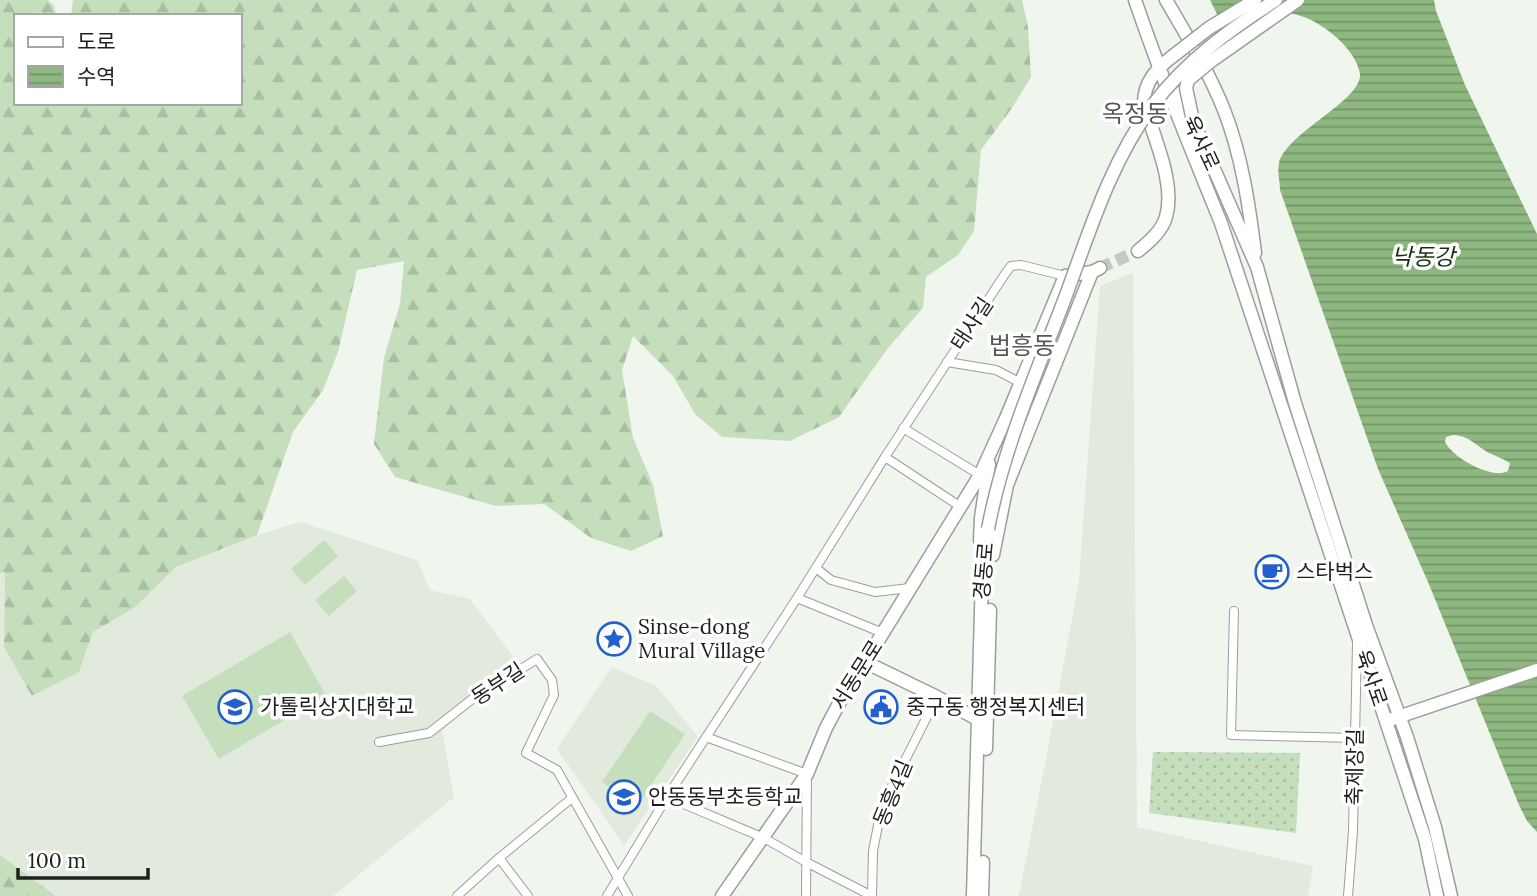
<svg xmlns="http://www.w3.org/2000/svg" width="1537" height="896" font-family="Lora,'Noto Sans KR',serif">
  <style>
    .built { fill: #e1eadd }
    .grass { fill: url(#grass-dots) }
    .forest { fill: url(#forest-firs) }
    .pitch { fill: #c5dfbc }
    .water { fill: url(#water-rules); fill-rule: evenodd }
    .lines { fill: none; stroke-linecap: round; stroke-linejoin: round }
    .secondary-tunnel { stroke: #c6cac4; stroke-width: 12; stroke-dasharray: 12 6; stroke-linecap: butt }
    .street-casing { stroke: #9a9f98; stroke-width: 10 }
    .secondary-casing { stroke: #9a9f98; stroke-width: 15 }
    .street { stroke: #fff; stroke-width: 8 }
    .secondary { stroke: #fff; stroke-width: 12 }
    .secondary-bridge-casing { stroke: #9a9f98; stroke-width: 15; stroke-linecap: butt }
    .secondary-bridge { stroke: #fff; stroke-width: 12 }
    .labels { text-anchor: middle; stroke-width: 7; stroke-linejoin: round; paint-order: stroke }
    .street-label { font-size: 21px; fill: #1e201e; stroke: #fff }
    .poi-label { font-size: 21px; fill: #1e201e; stroke: #fff; text-anchor: start }
    .water-label { font-size: 23px; font-style: italic; fill: #15310a; stroke: #fff }
    .quarter-label { font-size: 24px; fill: #555953; stroke: #fff }
  </style>
  <defs>
    <pattern id="grass-dots" width="8" height="8" patternUnits="userSpaceOnUse" patternTransform="scale(1.75)"><rect width="8" height="8" fill="#c5dfbc"/><path d="M2 2h.1M6 6h.1" fill="none" stroke="#a9bfa1" stroke-width="1.8" stroke-linecap="round"/></pattern>
    <pattern id="forest-firs" width="22" height="20" patternUnits="userSpaceOnUse" patternTransform="scale(1.75)"><rect width="22" height="20" fill="#c5dfbc"/><path d="M5 1l3.5 6h-7zM16 11l3.5 6h-7z" fill="#a9bfa1"/></pattern>
    <pattern id="water-rules" width="6" height="5" patternUnits="userSpaceOnUse" patternTransform="scale(1.75)"><rect width="6" height="5" fill="#8eb880"/><path d="M0 2.5h6" fill="none" stroke="#739568"/></pattern>
  </defs>
  <rect width="100%" height="100%" fill="#f0f5ee"/>
  <!-- built -->
  <g class="built">
    <polygon points="1133,273 1137,827 1313,866 1308,896 1018,896 1020,890 1047,754 1079,581 1100,286"/>
    <polygon points="300,522 417,560 430,590 470,599 518,663 442,731 454,797 333,896 56,896 0,855 0,573 5,571 4,647 79,672 93,632 134,608 158,574 257,535"/>
    <polygon points="612,667 656,686 698,737 624,845 557,749"/>
  </g>
  <!-- grass -->
  <polygon class="grass" points="1153,752 1300,753 1296,833 1149,813"/>
  <!-- forest -->
  <g class="forest">
    <polygon points="0,0 48,0 54,6 56,15 48,16 40,12 30,16 16,16 16,103 240,103 240,16 71,16 73,0 1022,0 1028,27 1031,77 1012,108 981,150 974,231 958,255 926,277 923,308 888,348 839,417 790,441 722,437 695,414 673,376 633,336 622,370 633,438 653,485 663,536 631,551 591,538 544,504 496,506 395,477 374,444 384,358 400,304 404,261 357,270 338,352 323,390 293,432 257,535 176,567 134,608 93,632 79,672 32,696 4,647 5,572 0,573"/>
    <polygon points="0,855 56,896 0,896"/>
  </g>
  <!-- pitch -->
  <g class="pitch">
    <polygon points="324,540 338,556 305,585 291,569"/>
    <polygon points="344,576 357,591 329,616 315,600"/>
    <polygon points="290,632 326,695 219,759 182,696"/>
    <polygon points="650,711 685,734 637,806 602,782"/>
  </g>
  <!-- water -->
  <path class="water" d="M1210 0H1434L1436 11 1465 85 1537 234V832L1527 821 1519 805 1428 582 1378 469 1280 190C1280 182 1277 171 1279 163 1287 132 1362 101 1360 74 1357 46 1308 9 1280 13 1269 14 1247 27 1236 32L1224 28ZM1453 435C1470 436 1475 445 1489 453 1496 456 1504 459 1510 463L1508 471C1492 480 1453 458 1445 442L1446 437Z"/>
  <g class="lines">
    <!-- secondary-tunnel -->
    <polyline class="secondary-tunnel" points="1100,268 1138,251"/>
    <defs>
      <g id="street">
        <polyline points="947,362 996,370 1021,383"/>
        <polyline points="903,428 980,475"/>
        <polyline points="885,457 961,507"/>
        <polyline points="816,568 831,580 875,592 910,588"/>
        <polyline points="797,598 883,633"/>
        <polyline points="1234,611 1231,735 1355,738"/>
        <polyline points="706,737 807,774 806,896"/>
        <polyline points="379,742 429,733 471,700 537,659 552,680 554,695 526,753 557,770 628,896"/>
        <polyline points="667,797 764,838 806,862 872,896"/>
        <polyline points="499,858 528,896"/>
        <polyline points="457,896 499,858 572,798"/>
        <polyline points="607,896 667,797 797,598 885,457 1005,274 1011,266 1021,265 1065,276"/>
        <polyline points="872,896 873,851 880,815 889,792 937,697"/>
        <polyline points="1348,896 1353,831 1357,644"/>
      </g>
      <g id="secondary">
        <path d="M1135 0C1161 76 1191 149 1221 223L1425 839 1437 896"/>
        <path d="M1166 0C1187 36 1209 72 1224 110 1242 156 1249 205 1255 253"/>
        <polyline points="1172,88 1193,121 1257,267 1295,403 1366,625 1407,737 1435,827 1451,896"/>
        <path d="M1138 251C1149 242 1162 231 1166 217 1176 182 1153 137 1144 103 1144 82 1157 68 1173 56"/>
        <polyline points="980,540 981,518 989,464"/>
        <polyline points="993,555 1007,485 1092,272"/>
        <polyline points="865,662 937,697 977,719 984,719"/>
        <polyline points="1392,719 1537,670"/>
        <polyline points="986,749 990,610"/>
        <polyline points="722,896 807,774 826,728 844,694 865,662 980,475 1006,418 1065,276 1092,272 1100,268"/>
        <polyline points="973,896 982,576 988,529"/>
        <polyline points="982,896 983,862"/>
      </g>
    </defs>
    <!-- street casing -->
    <use href="#street" class="street-casing"/>
    <!-- secondary casing -->
    <use href="#secondary" class="secondary-casing"/>
    <!-- street -->
    <use href="#street" class="street"/>
    <!-- secondary -->
    <use href="#secondary" class="secondary"/>
    <defs>
      <g id="secondary-bridge">
        <polyline points="1173,56 1209,28 1255,0"/>
        <polyline points="1193,121 1186,88 1188,80 1211,61 1298,0"/>
        <path d="M988 529C1003 449 1036 374 1065 298 1089 233 1110 163 1152 106 1185 62 1230 29 1276 0"/>
      </g>
    </defs>
    <!-- secondary-bridge casing -->
    <use href="#secondary-bridge" class="secondary-bridge-casing"/>
    <!-- secondary-bridge -->
    <use href="#secondary-bridge" class="secondary-bridge"/>
  </g>
  <!-- icons -->
  <defs>
    <symbol id="cafe-ring" viewBox="-11 -11 22 22"><circle r="9.5" fill="#fff" stroke="#2261cd" stroke-width="1.5"/><path d="M-5.5-4.5H6V0H3Q3 3.5 0 3.5H-2.5Q-5.5 3.5-5.5 0ZM3-3.2v2h1.7v-2ZM-6 4.5H4V6H-6Z" fill="#2261cd"/></symbol>
    <symbol id="sight-ring" viewBox="-11 -11 22 22"><circle r="9.5" fill="#fff" stroke="#2261cd" stroke-width="1.5"/><path d="M0-6L1.8-2.2L6-1.7L2.9 1.2L3.7 5.4L0 3.3L-3.7 5.4L-2.9 1.2L-6-1.7L-1.8-2.2Z" fill="#2261cd"/></symbol>
    <symbol id="university-ring" viewBox="-11 -11 22 22"><circle r="9.5" fill="#fff" stroke="#2261cd" stroke-width="1.5"/><path d="M0-5L7-2L0 1L-7-2ZM-4 1L0 2.5L4 1V4Q0 6-4 4Z" fill="#2261cd"/></symbol>
    <symbol id="civic-ring" viewBox="-11 -11 22 22"><circle r="9.5" fill="#fff" stroke="#2261cd" stroke-width="1.5"/><path d="M-.6-6.5H3V-4.5H.6V-3L4-1V1h2V6H-6V1h2V-1L-.6-3ZM-1.2 2.5V6h2.4V2.5Z" fill="#2261cd"/></symbol>
    <symbol id="school-ring" viewBox="-11 -11 22 22"><circle r="9.5" fill="#fff" stroke="#2261cd" stroke-width="1.5"/><path d="M0-5L7-2L0 1L-7-2ZM-4 1L0 2.5L4 1V4Q0 6-4 4Z" fill="#2261cd"/></symbol>
  </defs>
  <g fill-rule="evenodd">
    <use href="#cafe-ring" x="1253" y="553" width="38" height="38"/>
    <use href="#sight-ring" x="595" y="620" width="38" height="38"/>
    <use href="#university-ring" x="216" y="688" width="38" height="38"/>
    <use href="#civic-ring" x="862" y="688" width="38" height="38"/>
    <use href="#school-ring" x="605" y="778" width="38" height="38"/>
  </g>
  <g class="labels">
    <!-- street labels -->
    <g class="street-label">
      <text transform="translate(1201 143) rotate(65)" y="7">육사로</text>
      <text transform="translate(972 324) rotate(-57)" y="7">태사길</text>
      <text transform="translate(984 571) rotate(-85)" y="7">경동로</text>
      <text transform="translate(857 675) rotate(-58)" y="7">서동문로</text>
      <text transform="translate(1371 678) rotate(71)" y="7">육사로</text>
      <text transform="translate(498 684) rotate(-33)" y="7">동부길</text>
      <text transform="translate(1355 767) rotate(-89)" y="7">축제장길</text>
      <text transform="translate(893 793) rotate(-68)" y="7">동흥4길</text>
    </g>
    <!-- poi labels -->
    <g class="poi-label">
      <text x="1296" y="579">스타벅스</text>
      <text x="638" y="634">Sinse-dong<tspan x="638" dy="24">Mural Village</tspan></text>
      <text x="260" y="714">가톨릭상지대학교</text>
      <text x="906" y="714">중구동 행정복지센터</text>
      <text x="648" y="804">안동동부초등학교</text>
    </g>
    <!-- water labels -->
    <g class="water-label">
      <text x="1423" y="265">낙동강</text>
    </g>
    <!-- quarter labels -->
    <g class="quarter-label">
      <text x="1135" y="122">옥정동</text>
      <text x="1022" y="354">법흥동</text>
    </g>
  </g>
  <!-- legend -->
  <rect x="14" y="14" width="228" height="91" fill="#ffffff" stroke="#a5a6a5" stroke-width="2"/>
  <rect x="28" y="37" width="35" height="10" fill="#ffffff" stroke="#a5a6a5" stroke-width="2"/>
  <text x="77" y="49" font-size="21" fill="#1e201e">도로</text>
  <rect x="28" y="66" width="35" height="21" fill="url(#water-rules)" stroke="#a5a6a5" stroke-width="2"/>
  <text x="77" y="84" font-size="21" fill="#1e201e">수역</text>
  <!-- scale -->
  <path d="M18 868v10h130v-10" fill="none" stroke="#1e201e" stroke-width="3.5"/>
  <text x="28" y="868" font-size="21" fill="#1e201e" stroke="#ffffff" stroke-width="5" paint-order="stroke">100 m</text>
</svg>
